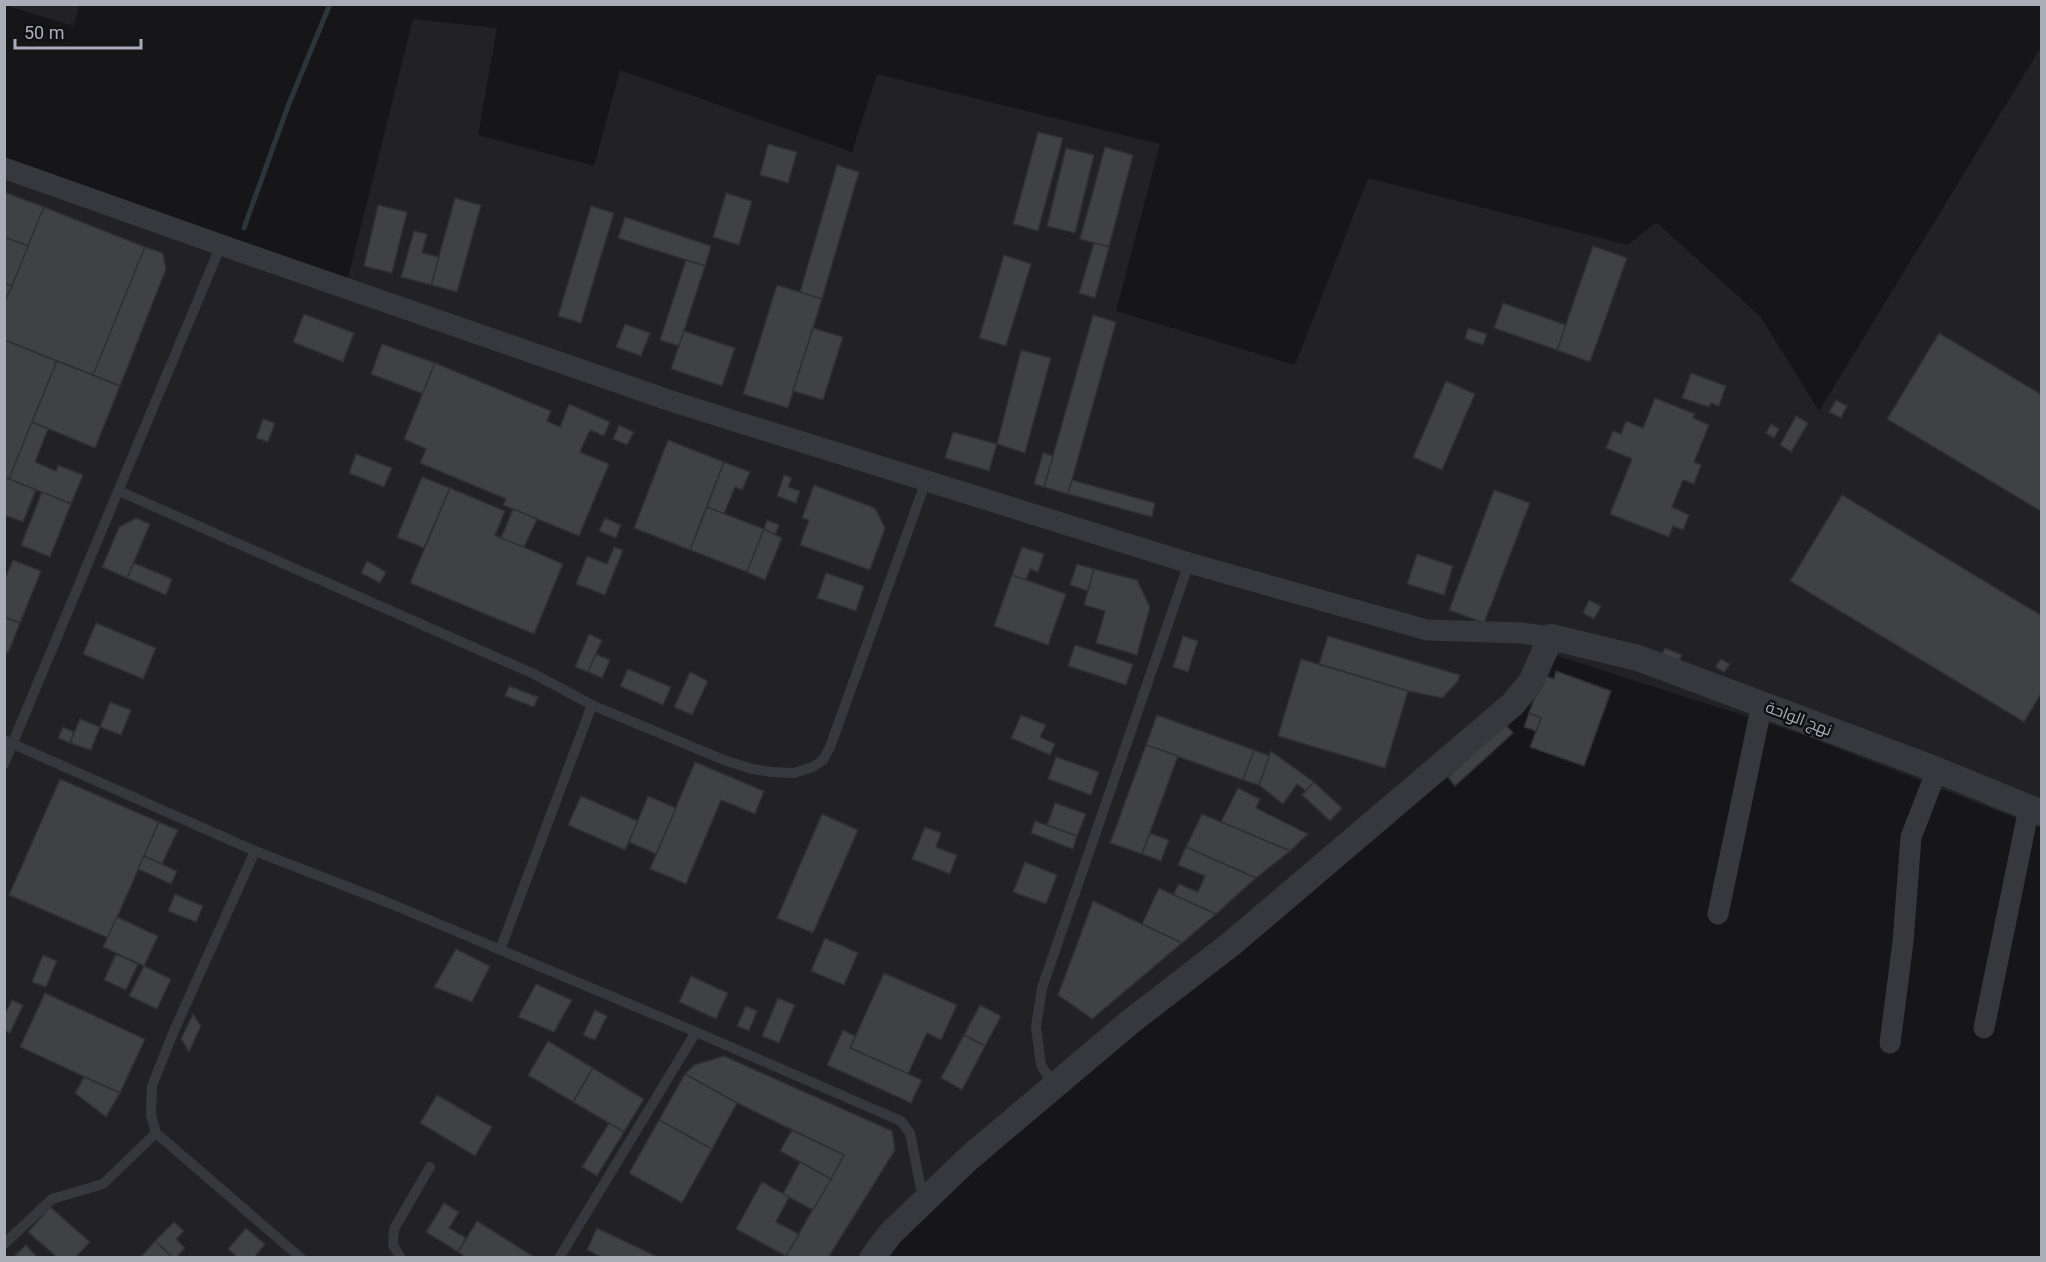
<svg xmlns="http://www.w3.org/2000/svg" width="2046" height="1262" font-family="Roboto,Cairo,sans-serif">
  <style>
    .built { fill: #222225 }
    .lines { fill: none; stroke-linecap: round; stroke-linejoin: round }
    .stream { stroke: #2c353c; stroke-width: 5 }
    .building { fill: #404145; stroke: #303034; stroke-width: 1.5 }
    .service { stroke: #37383d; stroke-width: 10 }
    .minor { stroke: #37383d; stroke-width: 21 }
    .tertiary { stroke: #37383d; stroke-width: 26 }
    .labels { text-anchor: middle; stroke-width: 5; stroke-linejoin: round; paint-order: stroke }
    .street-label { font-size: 16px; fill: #a8adb8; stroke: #111113 }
  </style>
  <rect width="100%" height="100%" fill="#161618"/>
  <!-- built -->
  <g class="built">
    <polygon points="4,5 5,4 79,5 74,26"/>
    <polygon points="413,19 497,28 478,135 594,166 620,70 852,152 877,74 1160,144 1116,311 1295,365 1368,178 1628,245 1656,222 1760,316 1819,411 2041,47 2041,828 1798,733 1545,652 1539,670 906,1232 885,1257 5,1258 5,173 344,294"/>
  </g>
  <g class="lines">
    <!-- stream -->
    <polyline class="stream" points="244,228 288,106 330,4"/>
  </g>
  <!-- building -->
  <g class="building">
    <polygon points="1038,132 1063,138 1038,231 1013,224"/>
    <polygon points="768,144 797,152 788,183 760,175"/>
    <polygon points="1105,147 1133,155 1109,247 1080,239"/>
    <polygon points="1066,148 1094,155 1075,233 1047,226"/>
    <polygon points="837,165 859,172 822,299 800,292"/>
    <polygon points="4,192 44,207 28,246 4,237"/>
    <polygon points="726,193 752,201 739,245 713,237"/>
    <polygon points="455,198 481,205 457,292 431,285"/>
    <polygon points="378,205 407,212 392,273 364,266"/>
    <polygon points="591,206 614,213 581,323 558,316"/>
    <polygon points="44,207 145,247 93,375 4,340 4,303"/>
    <polygon points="625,217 711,246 705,266 618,238"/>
    <polygon points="414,231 427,234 422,253 439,257 431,285 401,277"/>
    <polygon points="4,237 28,246 12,286 4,283"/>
    <polygon points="1094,243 1109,247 1095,298 1079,293"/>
    <polygon points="1593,246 1627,258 1590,362 1557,350"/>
    <polygon points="145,247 163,253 166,269 120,386 93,375"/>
    <polygon points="1004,255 1031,264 1006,346 979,338"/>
    <polygon points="686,260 705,266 679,346 660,340"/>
    <polygon points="4,283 12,286 4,303"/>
    <polygon points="777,285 822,299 788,408 743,394"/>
    <polygon points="1503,303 1566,325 1557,350 1494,328"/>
    <polygon points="304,314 354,333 343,362 293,342"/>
    <polygon points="1093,315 1116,322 1068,494 1044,487"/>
    <polygon points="625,324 650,333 641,356 616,347"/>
    <polygon points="813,328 843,337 823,400 793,391"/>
    <polygon points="1468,328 1487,334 1483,345 1465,339"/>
    <polygon points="684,331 735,348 722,386 671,369"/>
    <polygon points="1939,333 2042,395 2042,512 1887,419"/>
    <polygon points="4,340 57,361 9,479 4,477"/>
    <polygon points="382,344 435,363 423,394 371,374"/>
    <polygon points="1021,350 1051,358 1025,453 997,444"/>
    <polygon points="57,361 120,386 95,448 32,422"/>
    <polygon points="435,363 551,411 547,421 560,427 569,404 610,422 604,436 590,430 580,452 609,464 579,536 503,505 506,499 420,463 426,449 404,439"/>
    <polygon points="1691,373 1726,386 1719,406 1711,403 1709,407 1682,398"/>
    <polygon points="1446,381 1475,394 1442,470 1413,457"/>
    <polygon points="1655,398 1695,414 1693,418 1709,425 1694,462 1701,465 1694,484 1683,480 1672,507 1689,515 1683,530 1673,526 1669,537 1610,514 1632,459 1606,448 1613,431 1621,434 1626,421 1643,428"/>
    <polygon points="1836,400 1847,406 1841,418 1829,412"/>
    <polygon points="1796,416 1808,423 1791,452 1780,445"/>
    <polygon points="263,419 275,423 268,442 256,438"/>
    <polygon points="32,422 48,429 35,462 56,471 58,465 83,475 71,504 9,479"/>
    <polygon points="1771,424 1779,429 1774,438 1766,433"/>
    <polygon points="619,425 634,432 627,445 613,439"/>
    <polygon points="953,432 997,444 989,471 945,458"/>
    <polygon points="668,440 724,462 690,550 634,528"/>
    <polygon points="1043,453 1053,456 1044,487 1034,484"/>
    <polygon points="356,454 392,468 384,487 349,473"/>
    <polygon points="724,462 750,472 742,490 735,487 724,514 707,507"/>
    <polygon points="784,475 792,478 788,487 800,491 796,503 777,496"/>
    <polygon points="4,477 36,490 23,522 4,515"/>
    <polygon points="422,477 450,488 424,548 397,537"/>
    <polygon points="1072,480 1155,503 1152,517 1068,494"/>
    <polygon points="814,485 875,508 885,528 870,570 800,545 809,520 802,518"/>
    <polygon points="450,488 505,511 495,535 563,564 534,634 410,583"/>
    <polygon points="1494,490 1530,503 1484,623 1449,610"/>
    <polygon points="42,492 71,504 50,557 21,545"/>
    <polygon points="1842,495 2042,616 2042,692 2024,722 1790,581"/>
    <polygon points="707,507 764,529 747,572 690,550"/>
    <polygon points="513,509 537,519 524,547 501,538"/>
    <polygon points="136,518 150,524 127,578 102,567 119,527"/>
    <polygon points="605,518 621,525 616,538 599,531"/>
    <polygon points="767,520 779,525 775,535 764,529"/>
    <polygon points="764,529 782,538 765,580 747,572"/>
    <polygon points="614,547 623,550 605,595 576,584 587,556 607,564"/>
    <polygon points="1022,547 1044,554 1038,572 1030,569 1026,580 1012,575"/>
    <polygon points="1417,554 1453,566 1444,595 1407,584"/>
    <polygon points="13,560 41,571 20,623 4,617 4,581"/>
    <polygon points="367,561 386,572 380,583 361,573"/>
    <polygon points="134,563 172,579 166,595 127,578"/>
    <polygon points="1077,564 1094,569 1088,591 1070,585"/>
    <polygon points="1094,569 1137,580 1150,607 1137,655 1096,643 1105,611 1084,605"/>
    <polygon points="826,573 864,586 856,611 817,598"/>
    <polygon points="1012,575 1066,594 1048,645 994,626"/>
    <polygon points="1589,600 1601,606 1594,619 1583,613"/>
    <polygon points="4,617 20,623 8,653 4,652"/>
    <polygon points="96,623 156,648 143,679 83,654"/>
    <polygon points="589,634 602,640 588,672 575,667"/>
    <polygon points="1183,636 1198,641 1188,672 1173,667"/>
    <polygon points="1328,636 1460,675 1458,681 1442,698 1408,691 1319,664"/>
    <polygon points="1075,645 1133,664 1126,685 1068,666"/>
    <polygon points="1665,648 1682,655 1676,667 1659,660"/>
    <polygon points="596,654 610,660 602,678 588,672"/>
    <polygon points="1301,659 1408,691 1385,768 1278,736"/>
    <polygon points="1721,659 1730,664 1724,672 1715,667"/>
    <polygon points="628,669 671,687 663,705 620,686"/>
    <polygon points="1556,671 1611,691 1584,766 1530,747 1541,718 1529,713 1543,675 1554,679"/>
    <polygon points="690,672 708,681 692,715 674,707"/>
    <polygon points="509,686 538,697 534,707 505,696"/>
    <polygon points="110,702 131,710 121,735 100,727"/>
    <polygon points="1529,713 1541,718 1536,731 1524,727"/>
    <polygon points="1021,715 1046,725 1040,737 1055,744 1050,755 1011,738"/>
    <polygon points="1157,715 1254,750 1243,780 1146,745"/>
    <polygon points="80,719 100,727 91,750 70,743"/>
    <polygon points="1505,724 1513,733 1455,786 1448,777"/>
    <polygon points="63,727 74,732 70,743 58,738"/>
    <polygon points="1146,745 1178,756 1142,854 1110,843"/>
    <polygon points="1254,750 1270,756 1259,785 1243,780"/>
    <polygon points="1271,751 1314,782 1306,791 1297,784 1283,804 1259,785"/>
    <polygon points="1056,757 1099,772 1091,795 1048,779"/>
    <polygon points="695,762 764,791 755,814 721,800 686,884 650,869"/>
    <polygon points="60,779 159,822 108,938 9,895"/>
    <polygon points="1314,782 1342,808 1330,821 1302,795"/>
    <polygon points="1238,788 1260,799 1256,808 1308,834 1290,851 1221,822"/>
    <polygon points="581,796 638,821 625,850 568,825"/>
    <polygon points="648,796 676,808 656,854 629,842"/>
    <polygon points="1055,803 1086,814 1077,836 1047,825"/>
    <polygon points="822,814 858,830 813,933 777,918"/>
    <polygon points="1202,814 1221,822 1290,851 1256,878 1186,847"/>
    <polygon points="1035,821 1077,836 1073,849 1031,833"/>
    <polygon points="159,822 178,830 162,864 144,856"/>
    <polygon points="925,827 941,833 936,847 957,855 950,874 912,859"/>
    <polygon points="1150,833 1169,840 1161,861 1142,854"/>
    <polygon points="1186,847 1256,878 1216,914 1173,895 1179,884 1198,892 1205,876 1178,865"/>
    <polygon points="144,856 177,871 171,884 138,869"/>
    <polygon points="1025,862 1057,875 1046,904 1013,892"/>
    <polygon points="1159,888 1165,891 1216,914 1182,943 1142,924"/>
    <polygon points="175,894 203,906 196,922 168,911"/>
    <polygon points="1093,901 1182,943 1092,1019 1058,995"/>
    <polygon points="117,917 158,936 144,966 103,947"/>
    <polygon points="825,938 858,953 844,985 811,971"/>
    <polygon points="456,949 490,966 472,1002 434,987"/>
    <polygon points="116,954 138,964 126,990 104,980"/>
    <polygon points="43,955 57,961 46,987 32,982"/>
    <polygon points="144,966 171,979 157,1009 129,996"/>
    <polygon points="884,973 957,1005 941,1040 927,1033 908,1074 850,1048"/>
    <polygon points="691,976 728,993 716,1019 679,1002"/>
    <polygon points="536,984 572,1000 554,1032 518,1017"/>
    <polygon points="45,993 145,1039 120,1093 20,1047"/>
    <polygon points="778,998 795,1005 779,1043 762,1036"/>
    <polygon points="12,1000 23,1005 10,1033 4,1030 4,1016"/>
    <polygon points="980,1005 1001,1016 985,1046 964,1035"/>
    <polygon points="746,1006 757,1011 749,1031 737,1026"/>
    <polygon points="595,1010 607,1016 595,1040 583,1035"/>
    <polygon points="193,1014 201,1026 189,1052 181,1039"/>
    <polygon points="843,1030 855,1036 850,1048 922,1080 911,1103 827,1065"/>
    <polygon points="964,1035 985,1046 962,1090 941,1078"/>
    <polygon points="548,1041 593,1068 573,1102 528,1075"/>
    <polygon points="724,1056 892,1131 895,1150 828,1258 790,1258 786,1256 844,1155 737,1103 685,1074 694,1065"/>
    <polygon points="593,1068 644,1099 624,1132 573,1102"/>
    <polygon points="685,1074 737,1103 712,1149 659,1120"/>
    <polygon points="84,1077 120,1093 106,1117 75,1093"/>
    <polygon points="437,1095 492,1127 475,1156 420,1123"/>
    <polygon points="659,1120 712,1149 682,1203 629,1173"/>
    <polygon points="609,1123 624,1132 597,1176 582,1167"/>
    <polygon points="792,1130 844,1155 831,1179 780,1151"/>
    <polygon points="800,1162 831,1179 813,1210 783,1194"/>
    <polygon points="762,1182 789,1197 776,1222 799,1234 786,1256 736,1229"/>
    <polygon points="444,1203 459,1212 449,1228 466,1238 458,1252 426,1232"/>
    <polygon points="50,1207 90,1242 75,1258 58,1258 28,1232"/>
    <polygon points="477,1221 536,1258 467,1258 458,1252"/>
    <polygon points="174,1222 184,1231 176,1239 185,1248 176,1258 173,1258 155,1241"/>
    <polygon points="246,1228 265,1244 254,1258 238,1258 228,1249"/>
    <polygon points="597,1228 660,1258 603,1258 587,1250"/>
    <polygon points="155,1241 173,1258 140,1258"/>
    <polygon points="26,1245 36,1256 34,1258 18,1258 15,1255"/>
  </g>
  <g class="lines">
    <!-- service -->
    <g class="service">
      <polyline points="119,491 534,674 592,705 724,760 752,769 772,772 794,773 813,767 823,760 830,747 926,481"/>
      <polyline points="4,740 255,851 389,903 696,1032 901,1121 910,1133 923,1199"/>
      <polyline points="4,764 221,245"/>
      <polyline points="255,851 173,1033 152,1086 151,1115 156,1133 301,1258"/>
      <polyline points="500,950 592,705"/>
      <polyline points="1054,1086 1041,1065 1036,1027 1042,988 1189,563"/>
      <polyline points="4,1244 52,1199 103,1184 156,1133"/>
      <polyline points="401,1258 393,1245 394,1229 430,1167"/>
      <polyline points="559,1258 696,1032"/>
    </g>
    <!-- minor -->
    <g class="minor">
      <polyline points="4,168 221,245 674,402 1189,563 1427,630 1522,633 1551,637"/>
      <polyline points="1718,914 1762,704"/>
      <polyline points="1984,1028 2029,808"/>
      <polyline points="1890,1043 1903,942 1911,837 1937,770"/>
    </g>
    <!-- tertiary -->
    <polyline class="tertiary" points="872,1258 891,1233 970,1157 1130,1022 1231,944 1513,704 1531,682 1551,637 1638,658 1937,770 2042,813"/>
  </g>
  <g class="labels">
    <!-- street labels -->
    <g class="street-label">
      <text transform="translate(1799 718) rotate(21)" y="6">نهج الواحة</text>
    </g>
  </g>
  <!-- border -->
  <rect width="2046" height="1262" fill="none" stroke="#a8adb8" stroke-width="12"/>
  <!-- scale -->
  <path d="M15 39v9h126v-9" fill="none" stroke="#a8adb8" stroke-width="3"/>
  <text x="24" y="39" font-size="18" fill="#a8adb8" stroke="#111113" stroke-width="4.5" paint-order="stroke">50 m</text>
</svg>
